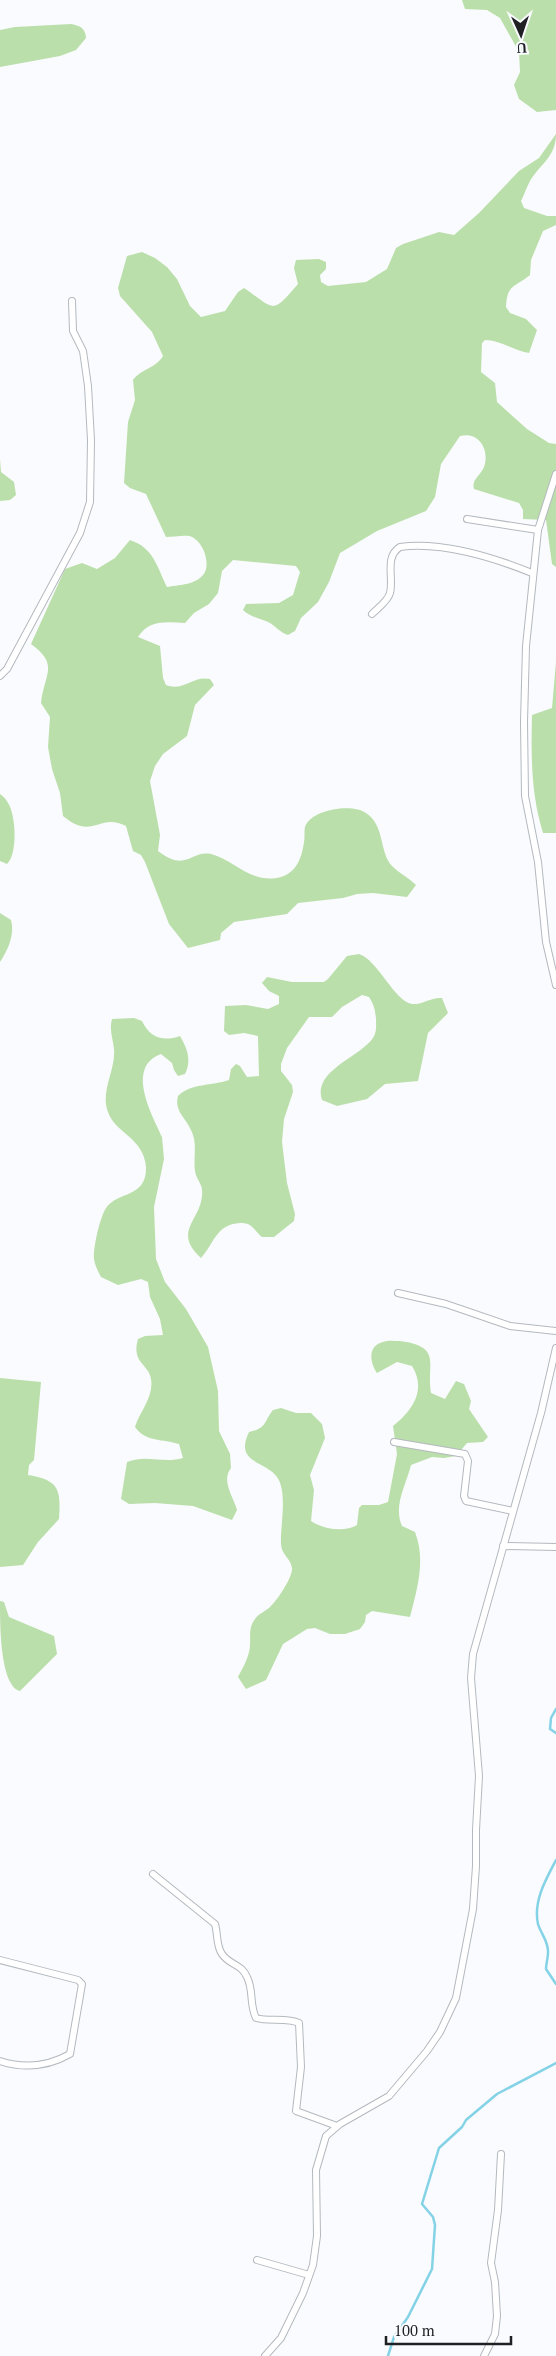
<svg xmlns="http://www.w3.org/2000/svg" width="556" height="2356" font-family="'PT Serif',serif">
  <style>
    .green { fill: #bbdfaa }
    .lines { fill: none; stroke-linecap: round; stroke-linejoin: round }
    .stream { stroke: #83d2e6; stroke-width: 2.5 }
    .minor-casing { stroke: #b4b9bf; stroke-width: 8 }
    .minor { stroke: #fff; stroke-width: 6 }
  </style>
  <rect width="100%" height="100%" fill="#f9fbfe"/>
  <!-- green -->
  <g class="green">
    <polygon points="462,0 556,0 556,110 537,112 519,99 514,85 520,72 519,52 500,18 487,10 465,9"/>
    <path d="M71 24C81 26 85 28 86 38L76 50 60 56 0 67V30L15 27Z"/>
    <path d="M556 134C556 158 539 164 529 183 526 189 524 195 521 201L524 208 547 216H556V225L543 231 531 260 530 275C514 288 507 284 506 307L510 313 526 319 537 330 529 353C512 350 503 341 485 340L482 343 481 372 495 383 497 402 527 429 549 443 556 444V567L552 564 546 520 523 519V510L519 503 474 489C471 480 481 475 484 467 490 450 479 431 460 436L441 464 435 497 426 511 377 531 340 553 329 582 318 602 301 618 295 631 288 635C279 632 276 626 268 622 259 618 250 617 243 610L246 604 279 603 293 595 300 572 296 566 233 560 222 571 218 593 209 604 194 613 185 623C167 622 149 619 138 637L160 646 163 678 166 685C183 692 193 675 210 679L214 685 195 705 187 736 163 754 155 766 150 781 160 835 158 851C186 873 191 850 211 854 235 860 251 885 281 877 297 872 302 857 304 842 305 837 304 831 305 827 311 809 353 803 366 813 385 825 379 852 392 866 399 873 409 878 416 885L407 897 373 893 357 894 343 898 298 903 287 914 234 922 221 933 220 940 188 948 169 924 145 862 141 855 133 851 126 826C106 815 96 830 81 826 75 825 68 820 63 816L60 793 52 769 48 747 50 717 41 703C44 674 60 665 31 644L65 569 82 563 97 569 115 558 130 540C154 548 157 567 167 587 178 585 195 585 203 575 212 565 203 539 189 536 182 535 173 537 166 537L146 494 130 488 124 483 128 422 135 400 133 380C141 369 156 368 163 356L152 332 120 296 118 288 127 256 142 252 155 258 167 267 177 279 190 306 201 317 225 311 238 292 244 288C276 310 271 315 298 284L294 268 296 260 319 259 326 262V269L320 275 321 282 328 286 366 282 387 269 396 248 403 244 439 232 454 235 479 213 519 171 539 158Z"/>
    <polygon points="0,459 1,472 14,482 16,495 10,500 0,501"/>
    <path d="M556 662V833H543C531 794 531 756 532 715L552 708Z"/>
    <path d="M0 794C3 796 6 799 8 803 16 815 18 854 7 864L0 861Z"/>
    <path d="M0 913 11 920C15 934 8 950 0 962Z"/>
    <path d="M359 954C378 960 394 1001 412 1004 422 1005 431 997 442 998L448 1013 428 1033 418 1081 385 1084 367 1099 337 1106 322 1100C312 1071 360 1057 373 1038 377 1032 376 1025 376 1019 375 1009 374 1005 369 997L362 995 342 1007 332 1017H309L287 1048 281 1064V1071L292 1085 293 1092 284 1119 282 1142 287 1183 295 1214 294 1221 274 1237H262C258 1234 255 1229 251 1226 248 1223 243 1223 240 1223 216 1224 214 1244 201 1258 170 1230 205 1219 202 1189 201 1183 196 1178 195 1171 193 1157 198 1144 191 1130 185 1117 174 1111 178 1096 191 1083 212 1086 229 1080L231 1069 236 1064 240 1066 247 1077 259 1076 258 1036 244 1033 229 1035 224 1031 225 1006 246 1005 268 1009 279 1004V996L269 991 262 983 267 977 292 982H324L328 979 347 956Z"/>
    <path d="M134 1018 142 1021C150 1038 163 1042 180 1036 187 1048 192 1060 185 1074L178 1076 174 1070 172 1063 161 1054C125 1067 152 1115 162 1137L164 1159 154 1207 156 1259 165 1282 186 1309 208 1347 218 1391 219 1431 230 1454 231 1468C221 1481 233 1496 237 1510L232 1520 193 1506 155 1503 129 1504 121 1499 127 1462C147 1454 163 1464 183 1458L179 1444C163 1439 145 1442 135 1427 140 1411 154 1397 151 1379 149 1364 131 1363 138 1339L145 1336 163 1335 160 1319 150 1297 148 1282 141 1279 118 1285 101 1277C98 1271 95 1266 94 1259 93 1248 100 1217 106 1208 118 1191 147 1198 146 1167 144 1138 115 1133 108 1112 100 1091 116 1070 114 1049 113 1038 109 1031 112 1019Z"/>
    <path d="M400 1341C443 1347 426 1363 431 1393L445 1399 456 1381 464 1384 471 1401 469 1409 488 1437 483 1442 467 1443 456 1456 444 1458 432 1457 411 1465C406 1485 393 1506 402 1526L415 1532C426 1560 417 1590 410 1617L372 1611 366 1615 365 1622 360 1629 345 1634H330L315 1628 307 1629 283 1644 266 1680 246 1689 238 1677C242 1669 247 1661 249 1652 252 1641 247 1629 255 1619 258 1614 266 1611 270 1607 277 1601 293 1577 292 1568 291 1559 281 1554 281 1544 280 1527 288 1492 277 1477 265 1460 234 1464 249 1432 267 1428 263 1423 273 1410L281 1408 296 1413H311L322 1424 325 1438 310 1475 314 1490 311 1521C323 1529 344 1533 357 1525L359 1508 362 1505H379L388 1502 397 1454 393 1426C412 1411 427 1390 412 1366L397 1362 377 1373C370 1363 367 1346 383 1342 388 1340 395 1341 400 1341Z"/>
    <path d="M0 1378 41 1382 34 1460 29 1465 28 1475C59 1480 61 1489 59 1519L38 1542 23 1565 0 1567Z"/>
    <path d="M0 1601 4 1602 9 1617 54 1636 57 1654 20 1691C0 1686 0 1624 0 1601Z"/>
  </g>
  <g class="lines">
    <!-- stream -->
    <g class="stream">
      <polyline points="556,1709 551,1718 550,1729 556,1733"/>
      <path d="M556 1860C546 1879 533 1901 538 1924 541 1934 549 1942 548 1953 548 1958 546 1964 546 1969L556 1984"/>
      <polyline points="388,2356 394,2337 408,2317 432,2269 435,2225 433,2217 422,2204 439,2148 462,2127 466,2120 497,2094 556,2063"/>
    </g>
    <defs>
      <g id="minor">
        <polyline points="556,474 538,530 526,646 524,722 525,796 538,862 546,942 556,985"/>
        <polyline points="467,519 538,530"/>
        <path d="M372 614C378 608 388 601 390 593 394 578 384 557 400 547 441 541 495 558 532 573"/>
        <polyline points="0,676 7,669 80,533 90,502 91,440 88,386 83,351 73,331 72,301"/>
        <polyline points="398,1293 446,1304 510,1326 556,1331"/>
        <polyline points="394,1442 465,1454 468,1461 464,1496 466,1501 513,1511"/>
        <polyline points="503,1546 556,1547"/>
        <path d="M153 1874 215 1924C218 1934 216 1946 222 1954 229 1965 242 1964 247 1977 254 1991 249 2004 256 2018 269 2022 287 2017 299 2023L301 2067 296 2111 337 2126"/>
        <path d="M0 1960 78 1980 82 1984 70 2054C47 2067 25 2069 0 2061"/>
        <polyline points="257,2260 309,2275"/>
        <polyline points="265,2356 281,2338 303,2293 313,2265 317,2236 316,2170 326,2136 340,2124 389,2096 427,2051 440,2032 456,1998 473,1909 476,1866 476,1830 479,1776 471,1678 473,1654 541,1413 556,1348"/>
        <polyline points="484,2356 495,2334 497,2316 495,2282 491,2263 498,2210 501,2154"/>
      </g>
    </defs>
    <!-- minor casing -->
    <use href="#minor" class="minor-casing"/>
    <!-- minor -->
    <use href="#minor" class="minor"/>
  </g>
  <!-- north arrow -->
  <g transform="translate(521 35) rotate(177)" stroke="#f9fbfe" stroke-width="4" paint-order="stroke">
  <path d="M0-4L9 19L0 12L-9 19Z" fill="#1e2023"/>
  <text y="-8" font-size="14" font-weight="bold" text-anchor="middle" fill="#1e2023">U</text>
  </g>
  <!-- scale -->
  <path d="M386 2336v8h125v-8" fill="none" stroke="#1e2023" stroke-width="2.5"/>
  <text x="394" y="2336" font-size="15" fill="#1e2023" stroke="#f9fbfe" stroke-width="4" paint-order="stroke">100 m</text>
</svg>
